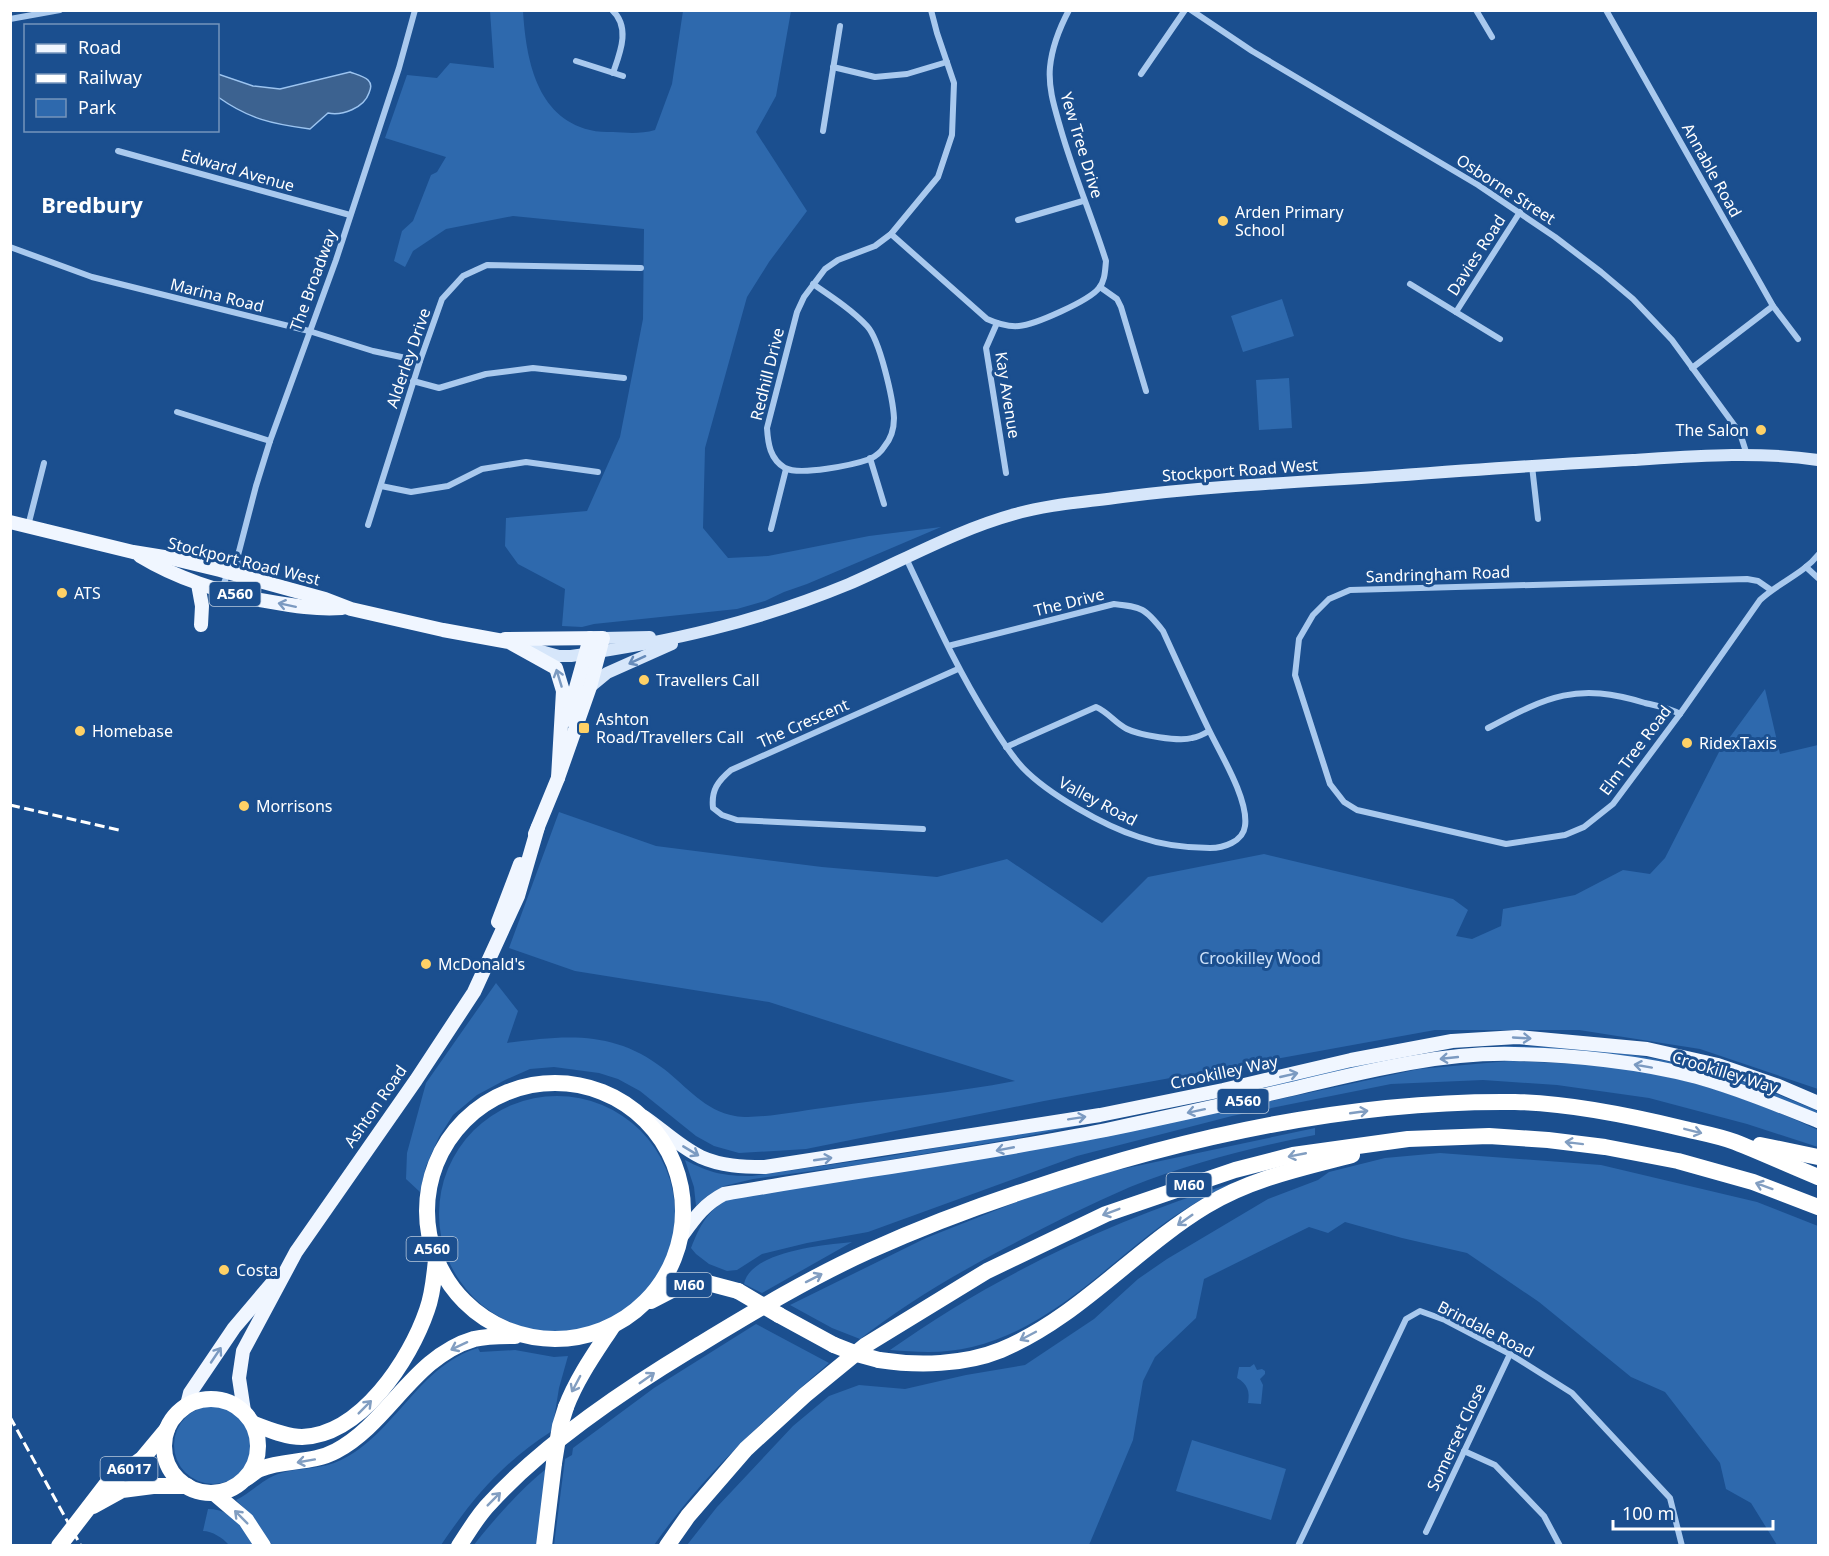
<svg xmlns="http://www.w3.org/2000/svg" width="1829" height="1556" font-family="'Noto Sans',sans-serif">
  <style>
    .green { fill: #2e69ad }
    .water { fill: #3c6290; stroke: #9cc4f0; stroke-width: 1.5 }
    .lines { fill: none; stroke-linecap: round; stroke-linejoin: round }
    .street { stroke: #a9c9ee; stroke-width: 6 }
    .secondary { stroke: #d6e6fa; stroke-width: 12 }
    .primary { stroke: #f0f6ff; stroke-width: 14 }
    .highway { stroke: #fff; stroke-width: 16 }
    .rail { stroke: #fff; stroke-width: 3; stroke-dasharray: 10 4.5; stroke-linecap: butt }
    .highway-bridge { stroke: #fff; stroke-width: 16 }
    .oneway { stroke: #7b9ac1 }
    .oneway2 { stroke: #668bba }
    .oneway3 { stroke: #829ec1 }
    .poi-dot { fill: #ffd166; stroke: #1b4f8f; stroke-width: 2 }
    .labels { text-anchor: middle; stroke-width: 6; stroke-linejoin: round; paint-order: stroke }
    .shield { fill: #1b4f8f; stroke: #bbcadd; stroke-width: 1.5 }
    .shield-label { font-size: 15px; font-weight: bold; fill: #fff }
    .street-label { font-size: 16px; fill: #fff; stroke: #1b4f8f }
    .poi-label { font-size: 16px; fill: #fff; stroke: #1b4f8f; text-anchor: start }
    .park-label { font-size: 16px; fill: #cfe3fa; stroke: #1b4f8f }
    .district-label { font-size: 22px; font-weight: bold; fill: #fff; stroke: #1b4f8f }
  </style>
  <rect width="100%" height="100%" fill="#1b4f8f"/>
  <!-- green -->
  <g class="green">
    <path d="M490 11H523C526 58 536 117 590 130 597 132 606 132 613 132 628 133 641 134 655 130L672 84 683 11H791L776 96 756 132 807 211 769 262 747 297 705 448 703 528 728 558 768 556 869 536 941 527 807 584 784 592 765 601 737 609 594 624 582 627 562 626 565 589 518 564 505 546 506 518 587 511 620 437 643 319 644 229 513 216 446 229 413 251 405 267 394 261 402 231 413 221 431 175 437 172 446 157 385 138 407 75 437 78 450 63 494 68Z"/>
    <polygon points="1282,299 1294,336 1243,352 1231,316"/>
    <polygon points="1289,378 1292,428 1259,430 1256,380"/>
    <path d="M1765 689 1780 754 1818 745V1089L1700 1049 1579 1030H1435L1044 1101 806 1149 739 1153 714 1146 696 1136 640 1091 618 1079 599 1073 554 1067 530 1069 505 1080 477 1095 453 1115 439 1137 426 1166 420 1192 406 1179 407 1153 426 1083 496 983 518 1011 507 1043C566 1035 614 1030 664 1069 686 1086 705 1111 735 1116 758 1120 804 1110 830 1107 891 1098 954 1093 1015 1081L769 1002 575 971 509 948 559 812 656 846 822 867 937 877 1007 859 1102 923 1148 877 1264 854 1453 899 1468 910 1456 936 1472 939 1501 926 1503 909 1575 895 1623 870 1650 874 1665 858 1719 752Z"/>
    <path d="M1509 1046C1582 1047 1654 1054 1723 1075 1756 1085 1787 1098 1818 1111V1115L1749 1086 1702 1072 1649 1060 1567 1049H1514L1298 1081 1018 1138 864 1164 753 1179 724 1186 707 1196 696 1206 694 1187 685 1160C710 1173 723 1176 752 1176L884 1157 1055 1127 1400 1057 1455 1050Z"/>
    <path d="M1509 1061C1558 1063 1606 1064 1654 1074 1711 1085 1766 1106 1818 1130V1147L1747 1124 1649 1098 1557 1085 1483 1080 1391 1084 1232 1116 1077 1156 868 1232 807 1243 762 1254 737 1270 727 1271 709 1264 696 1254 691 1248C700 1225 708 1209 731 1198L1230 1110 1419 1069Z"/>
    <circle cx="557" cy="1214" r="118"/>
    <path d="M1315 1128V1135C1253 1147 1190 1163 1130 1187 1088 1205 1047 1226 1007 1247 956 1274 906 1303 860 1339L832 1328 790 1305 926 1238 1024 1199 1099 1174Z"/>
    <polygon points="1440,1153 1601,1165 1757,1202 1818,1226 1818,1545 1777,1545 1751,1503 1726,1489 1720,1463 1665,1392 1631,1377 1539,1302 1467,1253 1402,1238 1345,1222 1328,1233 1309,1227 1204,1279 1196,1318 1155,1357 1143,1381 1133,1440 1089,1545 687,1545 717,1507 793,1426 829,1396 859,1385 905,1389 966,1375 1025,1365 1094,1319 1138,1279 1167,1259 1268,1199 1318,1180 1329,1172 1385,1158"/>
    <path d="M1233 1183C1210 1194 1187 1207 1166 1222 1103 1268 1050 1328 972 1347 944 1354 917 1352 890 1350 994 1276 1112 1220 1233 1183Z"/>
    <path d="M852 1242 762 1293 744 1284C750 1251 825 1245 852 1242Z"/>
    <path d="M756 1324 829 1363C763 1420 704 1474 654 1545H554L565 1459 572 1455 573 1448 654 1388Z"/>
    <path d="M478 1348 480 1352 515 1350 554 1357 568 1356 559 1388 552 1431C503 1462 473 1498 441 1545H272L251 1515 236 1500C251 1493 263 1479 278 1474 298 1467 321 1470 341 1460 395 1434 419 1365 478 1348Z"/>
    <path d="M1254 1364 1257 1370 1262 1369 1265 1371V1374L1260 1379 1263 1385 1261 1404 1248 1403C1250 1392 1248 1384 1237 1378L1239 1367H1250Z"/>
    <circle cx="213" cy="1445" r="39"/>
    <polygon points="1192,1440 1286,1469 1271,1520 1176,1491"/>
    <path d="M547 1468 539 1545 473 1546C496 1517 519 1491 547 1468Z"/>
    <path d="M208 1509C232 1509 243 1528 255 1545H229C223 1538 212 1531 203 1531Z"/>
  </g>
  <!-- water -->
  <path class="water" d="M350 72C355 74 364 76 368 80 372 84 371 88 369 93 364 108 342 116 328 113L310 129C272 124 249 119 218 97V74L253 86 280 89Z"/>
  <g class="lines">
    <!-- street -->
    <g class="street">
      <path d="M612 10C631 27 620 53 613 73"/>
      <polyline points="1191,10 1252,51 1478,185 1555,237 1601,272 1633,299 1672,340 1740,433 1747,455"/>
      <polyline points="1476,10 1492,37"/>
      <polyline points="1606,10 1773,306 1798,339"/>
      <polyline points="10,19 60,10"/>
      <polyline points="576,61 623,76"/>
      <polyline points="833,67 875,77 907,74 947,62"/>
      <polyline points="1141,74 1185,10"/>
      <polyline points="823,131 840,26"/>
      <polyline points="118,151 350,215"/>
      <polyline points="1018,220 1083,201"/>
      <path d="M891 234 987 319C998 324 1007 327 1019 326 1034 325 1089 301 1099 288 1105 281 1105 271 1106 261 1092 217 1074 175 1061 130 1055 109 1048 89 1050 67 1052 47 1060 27 1069 10"/>
      <polyline points="10,247 92,277 309,331 373,351 420,361"/>
      <path d="M813 284C832 297 852 310 867 326 880 340 893 399 894 418 894 428 891 439 884 447 881 452 876 456 870 459 853 465 800 476 785 468 770 459 768 444 767 428L797 312 804 297 825 269 838 260 875 246 891 234 938 177 952 135 954 83 937 33 931 10"/>
      <polyline points="1410,284 1500,339"/>
      <polyline points="1100,287 1117,299 1121,307 1146,391"/>
      <polyline points="1456,312 1520,212"/>
      <polyline points="997,323 986,348 1006,473"/>
      <polyline points="1692,368 1773,306"/>
      <polyline points="413,381 439,388 486,374 533,368 624,378"/>
      <polyline points="177,412 270,441"/>
      <polyline points="870,458 884,504"/>
      <polyline points="1532,466 1538,519"/>
      <polyline points="381,486 411,492 448,486 482,469 526,462 598,472"/>
      <polyline points="368,525 420,361 442,299 463,276 487,265 641,268"/>
      <polyline points="28,526 44,463"/>
      <polyline points="771,529 786,469"/>
      <path d="M906 558C932 613 956 668 989 720 999 736 1009 753 1023 768 1048 794 1104 826 1139 837 1162 845 1186 848 1210 848 1223 848 1243 842 1245 826 1249 800 1220 753 1209 730 1193 697 1178 664 1163 631 1145 608 1142 607 1114 604L948 646"/>
      <polyline points="1806,567 1818,578"/>
      <polyline points="222,589 228,572 237,559 256,486 270,441 336,260 399,68 415,10"/>
      <path d="M1771 590 1758 581 1747 579 1350 590 1329 599 1313 615 1299 639 1295 675 1330 784 1344 802 1357 810 1506 844 1565 835 1584 827 1613 804 1680 714 1760 600C1778 583 1803 574 1818 555"/>
      <polyline points="235,593 241,576 237,559"/>
      <path d="M1488 728C1548 696 1577 682 1645 703 1658 706 1669 708 1680 714"/>
      <path d="M1006 747 1096 707C1108 712 1115 723 1127 729 1139 735 1179 742 1192 738 1198 737 1204 734 1209 731"/>
      <path d="M923 829 737 820 722 815 713 808C711 790 718 781 731 770L958 669"/>
      <polyline points="1464,1451 1495,1465 1544,1516 1560,1546"/>
      <polyline points="1426,1532 1510,1354"/>
      <polyline points="1298,1546 1406,1319 1420,1311 1445,1320 1510,1354 1572,1393 1670,1498 1682,1546"/>
    </g>
    <!-- secondary -->
    <g class="secondary">
      <polyline points="603,638 650,637"/>
      <path d="M523 646 559 656H571C670 642 757 622 849 584 904 560 957 530 1015 514 1049 504 1087 502 1122 497 1211 486 1301 482 1390 476 1471 470 1552 464 1633 460 1695 456 1757 451 1818 460"/>
      <polyline points="590,687 607,673 672,644"/>
    </g>
    <!-- primary -->
    <g class="primary">
      <polyline points="10,522 133,552 170,558 220,570 325,599 351,609 443,630 509,642 556,668 563,691 558,778"/>
      <path d="M140 556C178 579 218 591 260 600 289 605 314 610 342 608"/>
      <polyline points="198,584 202,606 201,625"/>
      <polyline points="505,639 603,638 590,687 558,778 535,834"/>
      <polyline points="567,720 590,638"/>
      <polyline points="498,922 520,864"/>
      <path d="M644 1117C663 1130 680 1147 701 1157 721 1166 743 1167 765 1167L1100 1115 1223 1090 1351 1060 1452 1041 1517 1037 1647 1049 1718 1065 1776 1085 1818 1103"/>
      <path d="M681 1237C694 1219 704 1204 724 1194 851 1172 979 1155 1106 1130 1167 1117 1227 1104 1287 1090 1359 1073 1439 1052 1514 1054 1572 1055 1641 1062 1697 1077 1739 1089 1778 1105 1818 1121"/>
      <polyline points="187,1405 190,1393 234,1328 273,1282"/>
      <polyline points="244,1411 239,1378 243,1351 296,1252 416,1080 474,992 518,896 538,827"/>
    </g>
    <!-- highway -->
    <g class="highway">
      <circle cx="555" cy="1211" r="128"/>
      <polyline points="1760,1145 1818,1157"/>
      <polyline points="651,1301 678,1287 704,1282 738,1291"/>
      <polyline points="779,1315 834,1345"/>
      <path d="M879 1360C918 1366 964 1365 1001 1350 1078 1318 1135 1249 1206 1206 1250 1179 1302 1168 1352 1155"/>
      <circle cx="211" cy="1446" r="47"/>
      <path d="M566 1407C577 1378 595 1353 612 1327"/>
      <path d="M254 1424C269 1430 287 1437 302 1437 361 1435 410 1360 427 1310 433 1294 434 1277 436 1260"/>
      <path d="M245 1479C250 1476 255 1471 260 1469 285 1459 312 1464 336 1451 389 1423 413 1357 474 1339 487 1336 502 1336 515 1336"/>
      <polyline points="214,1493 246,1520 263,1546"/>
      <polyline points="93,1506 122,1490 153,1486 187,1486"/>
      <polyline points="59,1546 106,1485 142,1459 167,1429"/>
      <path d="M459 1546C469 1531 478 1515 490 1503 544 1444 624 1390 692 1349 750 1314 807 1279 869 1251 922 1227 975 1207 1030 1189 1184 1137 1351 1100 1515 1102 1569 1103 1632 1116 1685 1129 1702 1133 1719 1136 1735 1142 1763 1153 1791 1166 1818 1177"/>
      <polyline points="544,1546 554,1463"/>
      <polyline points="667,1546 688,1516 746,1449 805,1395 866,1345 987,1271 1106,1214 1235,1170 1293,1155 1408,1139 1489,1136 1548,1140 1605,1147 1678,1161 1753,1182 1818,1207"/>
    </g>
    <!-- rail -->
    <g class="rail">
      <polyline points="10,805 123,831"/>
      <polyline points="10,1417 81,1546"/>
    </g>
    <!-- highway-bridge -->
    <g class="highway-bridge">
      <polyline points="738,1291 779,1315"/>
      <polyline points="834,1345 857,1354 879,1360"/>
      <polyline points="554,1463 560,1426 566,1407"/>
    </g>
  </g>
  <!-- one-way arrows -->
  <defs><path id="oneway-shaft" d="M-6 0H5M1.5-3L5.5 0L1.5 3" fill="none" stroke-width="1.6" stroke-linecap="round" stroke-linejoin="round" transform="scale(1.5)"/></defs>
  <g class="oneway">
    <use href="#oneway-shaft" transform="translate(287 605) rotate(-168)"/>
    <use href="#oneway-shaft" transform="translate(559 678) rotate(-107)"/>
    <use href="#oneway-shaft" transform="translate(1522 1038) rotate(3)"/>
    <use href="#oneway-shaft" transform="translate(1449 1058) rotate(174)"/>
    <use href="#oneway-shaft" transform="translate(1643 1066) rotate(-170)"/>
    <use href="#oneway-shaft" transform="translate(1289 1075) rotate(-13)"/>
    <use href="#oneway-shaft" transform="translate(1196 1111) rotate(168)"/>
    <use href="#oneway-shaft" transform="translate(1077 1118) rotate(-9)"/>
    <use href="#oneway-shaft" transform="translate(1005 1149) rotate(169)"/>
    <use href="#oneway-shaft" transform="translate(691 1151) rotate(31)"/>
    <use href="#oneway-shaft" transform="translate(823 1159) rotate(-8)"/>
    <use href="#oneway-shaft" transform="translate(216 1355) rotate(-56)"/>
  </g>
  <use class="oneway2" href="#oneway-shaft" transform="translate(637 660) rotate(155)"/>
  <g class="oneway3">
    <use href="#oneway-shaft" transform="translate(1359 1112) rotate(-8)"/>
    <use href="#oneway-shaft" transform="translate(1693 1131) rotate(14)"/>
    <use href="#oneway-shaft" transform="translate(1574 1143) rotate(-173)"/>
    <use href="#oneway-shaft" transform="translate(1297 1155) rotate(169)"/>
    <use href="#oneway-shaft" transform="translate(1764 1186) rotate(-160)"/>
    <use href="#oneway-shaft" transform="translate(1111 1212) rotate(159)"/>
    <use href="#oneway-shaft" transform="translate(1185 1220) rotate(145)"/>
    <use href="#oneway-shaft" transform="translate(814 1278) rotate(-27)"/>
    <use href="#oneway-shaft" transform="translate(1028 1336) rotate(152)"/>
    <use href="#oneway-shaft" transform="translate(459 1346) rotate(155)"/>
    <use href="#oneway-shaft" transform="translate(647 1378) rotate(-35)"/>
    <use href="#oneway-shaft" transform="translate(576 1384) rotate(118)"/>
    <use href="#oneway-shaft" transform="translate(365 1407) rotate(-45)"/>
    <use href="#oneway-shaft" transform="translate(306 1461) rotate(170)"/>
    <use href="#oneway-shaft" transform="translate(494 1499) rotate(-45)"/>
    <use href="#oneway-shaft" transform="translate(241 1517) rotate(-135)"/>
  </g>
  <!-- markers -->
  <g class="poi-dot">
    <circle cx="1223" cy="221" r="6"/>
    <circle cx="1761" cy="430" r="6"/>
    <circle cx="62" cy="593" r="6"/>
    <circle cx="644" cy="680" r="6"/>
    <rect x="578" y="722" width="12" height="12" rx="3"/>
    <circle cx="80" cy="731" r="6"/>
    <circle cx="1687" cy="743" r="6"/>
    <circle cx="244" cy="806" r="6"/>
    <circle cx="426" cy="964" r="6"/>
    <circle cx="224" cy="1270" r="6"/>
  </g>
  <g class="labels">
    <!-- shield labels -->
    <g class="shield">
      <rect x="209.5" y="582" width="51" height="24" rx="4.5"/>
      <rect x="1217.5" y="1089" width="51" height="24" rx="4.5"/>
      <rect x="1166.5" y="1173" width="45" height="24" rx="4.5"/>
      <rect x="406.5" y="1237" width="51" height="24" rx="4.5"/>
      <rect x="666.5" y="1273" width="45" height="24" rx="4.5"/>
      <rect x="100.5" y="1457" width="57" height="24" rx="4.5"/>
    </g>
    <g class="shield-label">
      <text x="235" y="599">A560</text>
      <text x="1243" y="1106">A560</text>
      <text x="1189" y="1190">M60</text>
      <text x="432" y="1254">A560</text>
      <text x="689" y="1290">M60</text>
      <text x="129" y="1474">A6017</text>
    </g>
    <!-- street labels -->
    <g class="street-label">
      <text transform="translate(1082 145) rotate(73)" y="6">Yew Tree Drive</text>
      <text transform="translate(238 170) rotate(16)" y="6">Edward Avenue</text>
      <text transform="translate(1712 170) rotate(61)" y="6">Annable Road</text>
      <text transform="translate(1506 189) rotate(33)" y="6">Osborne Street</text>
      <text transform="translate(1476 255) rotate(-57)" y="6">Davies Road</text>
      <text transform="translate(313 280) rotate(-70)" y="6">The Broadway</text>
      <text transform="translate(217 295) rotate(14)" y="6">Marina Road</text>
      <text transform="translate(408 358) rotate(-71)" y="6">Alderley Drive</text>
      <text transform="translate(767 374) rotate(-76)" y="6">Redhill Drive</text>
      <text transform="translate(1008 395) rotate(81)" y="6">Kay Avenue</text>
      <text transform="translate(1240 470) rotate(-4)" y="6">Stockport Road West</text>
      <text transform="translate(244 561) rotate(14)" y="6">Stockport Road West</text>
      <text transform="translate(1438 574) rotate(-2)" y="6">Sandringham Road</text>
      <text transform="translate(1069 602) rotate(-14)" y="6">The Drive</text>
      <text transform="translate(803 723) rotate(-24)" y="6">The Crescent</text>
      <text transform="translate(1635 750) rotate(-53)" y="6">Elm Tree Road</text>
      <text transform="translate(1098 801) rotate(28)" y="6">Valley Road</text>
      <text transform="translate(1224 1072) rotate(-12)" y="6">Crookilley Way</text>
      <text transform="translate(1725 1072) rotate(17)" y="6">Crookilley Way</text>
      <text transform="translate(375 1106) rotate(-55)" y="6">Ashton Road</text>
      <text transform="translate(1486 1329) rotate(27)" y="6">Brindale Road</text>
      <text transform="translate(1456 1437) rotate(-65)" y="6">Somerset Close</text>
    </g>
    <!-- poi labels -->
    <g class="poi-label">
      <text x="1235" y="218">Arden Primary<tspan x="1235" dy="18">School</tspan></text>
      <text x="1749" y="436" text-anchor="end">The Salon</text>
      <text x="74" y="599">ATS</text>
      <text x="656" y="686">Travellers Call</text>
      <text x="596" y="725">Ashton<tspan x="596" dy="18">Road/Travellers Call</tspan></text>
      <text x="92" y="737">Homebase</text>
      <text x="1699" y="749">RidexTaxis</text>
      <text x="256" y="812">Morrisons</text>
      <text x="438" y="970">McDonald's</text>
      <text x="236" y="1276">Costa</text>
    </g>
    <!-- park labels -->
    <g class="park-label">
      <text x="1260" y="964">Crookilley Wood</text>
    </g>
    <!-- district labels -->
    <g class="district-label">
      <text x="92" y="213">Bredbury</text>
    </g>
  </g>
  <!-- border -->
  <rect width="1829" height="1556" fill="none" stroke="#ffffff" stroke-width="24"/>
  <!-- legend -->
  <rect x="24" y="24" width="195" height="108" fill="#1b4f8f" stroke="#7695bc" stroke-width="1.5"/>
  <rect x="36" y="44" width="30" height="9" fill="#f0f6ff" stroke="#7695bc" stroke-width="1.5"/>
  <text x="78" y="54" font-size="18" fill="#ffffff">Road</text>
  <rect x="36" y="74" width="30" height="9" fill="#ffffff" stroke="#7695bc" stroke-width="1.5"/>
  <text x="78" y="84" font-size="18" fill="#ffffff">Railway</text>
  <rect x="36" y="99" width="30" height="18" fill="#2e69ad" stroke="#7695bc" stroke-width="1.5"/>
  <text x="78" y="114" font-size="18" fill="#ffffff">Park</text>
  <!-- scale -->
  <path d="M1613 1520v9h160v-9" fill="none" stroke="#ffffff" stroke-width="3"/>
  <text x="1622" y="1520" font-size="18" fill="#ffffff" stroke="#1b4f8f" stroke-width="4.5" paint-order="stroke">100 m</text>
</svg>
